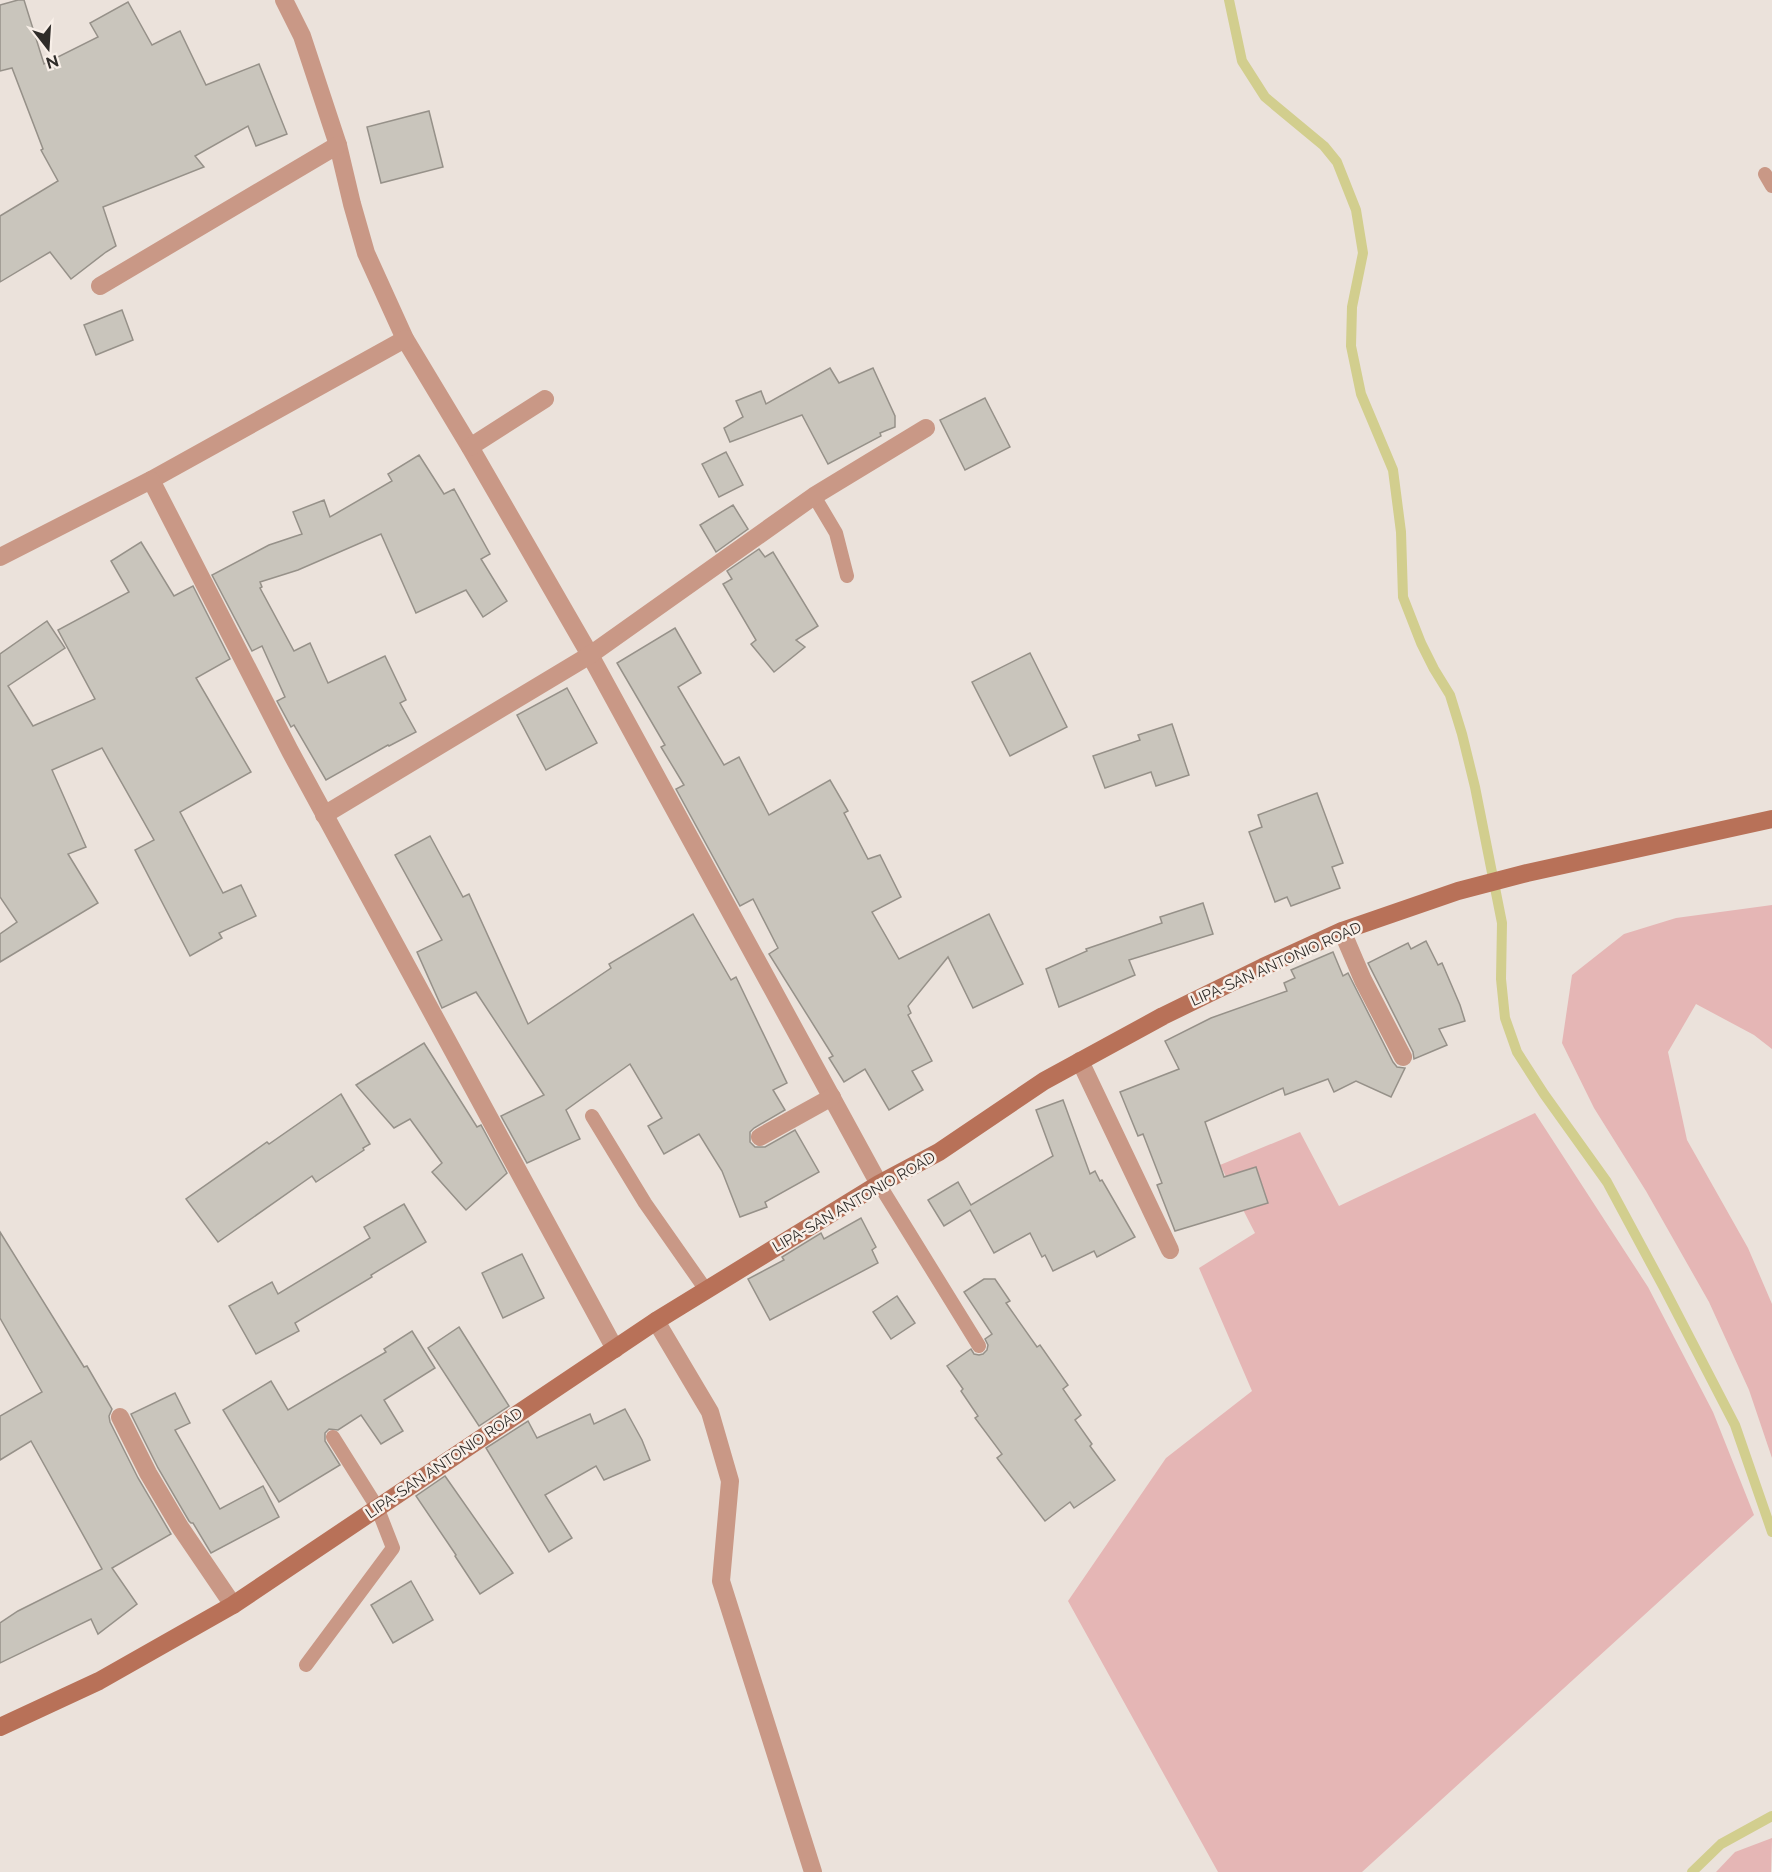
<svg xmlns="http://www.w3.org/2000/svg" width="1772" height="1872" font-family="Raleway,sans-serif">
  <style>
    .green { fill: #e5b6b5 }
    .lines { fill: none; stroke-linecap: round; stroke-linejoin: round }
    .stream { stroke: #d2ce8e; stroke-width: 10 }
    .building { fill: #c9c5bc; stroke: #969189; stroke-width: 1.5 }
    .lane { stroke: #c99886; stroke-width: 14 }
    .street { stroke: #c99886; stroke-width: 18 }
    .secondary { stroke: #b87158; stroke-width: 18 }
    .labels { text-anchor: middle; stroke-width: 5; stroke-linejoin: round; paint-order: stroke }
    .street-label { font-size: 15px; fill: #2f2c29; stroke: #f8efe8 }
  </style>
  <rect width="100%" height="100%" fill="#ebe2db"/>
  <!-- green -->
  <g class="green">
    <polygon points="1772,905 1772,1049 1754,1035 1696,1004 1668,1052 1687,1140 1748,1248 1772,1304 1772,1458 1749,1390 1709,1302 1646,1191 1594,1108 1562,1043 1572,975 1624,934 1676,918"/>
    <polygon points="1535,1113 1648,1287 1713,1412 1754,1515 1362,1872 1218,1872 1068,1601 1166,1458 1252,1391 1199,1268 1255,1233 1220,1165 1300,1132 1339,1206"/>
    <polygon points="1772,1838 1771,1872 1716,1872 1735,1852"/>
  </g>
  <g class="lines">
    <!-- stream -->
    <g class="stream">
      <polyline points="1229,0 1242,61 1265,97 1324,146 1337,162 1356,210 1363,253 1352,307 1351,346 1361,394 1393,470 1401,532 1403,597 1421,643 1434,669 1450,695 1462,734 1475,787 1502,923 1501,979 1505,1018 1517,1052 1544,1094 1607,1182 1664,1288 1735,1425 1772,1532"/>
      <polyline points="1692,1872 1721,1844 1772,1816"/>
    </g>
  </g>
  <!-- building -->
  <g class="building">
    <polygon points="18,0 24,0 44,64 98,37 90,23 128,2 152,45 180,31 206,85 259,64 287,134 256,146 248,126 195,156 204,167 103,207 116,246 106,252 71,279 50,252 0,282 0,216 58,181 41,150 43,149 12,68 0,71 0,5"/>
    <polygon points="429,111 443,167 381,183 367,127"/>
    <polygon points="122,310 133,340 96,355 84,325"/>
    <polygon points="830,368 839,383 873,368 895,416 895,427 880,433 881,436 828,464 802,415 730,442 724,428 743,417 736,401 761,391 766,404"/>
    <polygon points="985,398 1010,447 965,470 940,420"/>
    <polygon points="726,452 743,485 719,497 702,464"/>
    <polygon points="419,455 444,494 454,489 490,554 481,559 507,601 483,617 466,590 416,613 381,534 298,570 260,582 262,587 260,588 294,651 310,643 328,683 385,656 406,700 400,703 416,732 389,746 388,745 326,780 294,725 291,727 277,701 285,697 262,646 252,651 212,575 269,545 302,534 293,512 324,500 330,517 392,481 388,474"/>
    <polygon points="733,505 748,529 716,552 700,525"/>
    <polygon points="141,542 174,596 193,586 230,659 196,678 251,772 180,812 223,893 241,885 256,916 219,933 222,938 190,956 135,850 154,840 102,748 52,770 86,847 68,854 98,903 0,962 0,934 17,922 0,897 0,654 47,621 65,648 8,686 33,726 95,699 58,630 129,592 111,561"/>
    <polygon points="759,549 765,557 773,552 818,626 796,640 805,647 774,672 751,644 756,640 723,584 732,579 727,571"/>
    <polygon points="675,628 701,673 678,687 724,765 739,757 769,815 830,780 848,811 844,813 868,859 880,855 901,897 872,912 899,959 989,914 1023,984 973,1008 948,957 908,1006 911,1013 908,1015 932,1061 912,1071 923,1090 889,1110 865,1069 844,1082 829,1058 833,1056 769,954 778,948 753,899 740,906 676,789 684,785 661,747 665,745 617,663"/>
    <polygon points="1030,653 1067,727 1010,756 972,682"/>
    <polygon points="567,688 597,743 546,770 517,715"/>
    <polygon points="1172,724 1189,775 1156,786 1151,772 1105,788 1093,756 1140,740 1138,735"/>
    <polygon points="1317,793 1343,863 1332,867 1340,888 1291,906 1287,897 1275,902 1249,832 1262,827 1258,815"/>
    <polygon points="430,836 463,897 469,894 528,1024 611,968 609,964 693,914 731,980 736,977 787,1083 773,1090 785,1110 754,1128 750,1132 750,1142 755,1147 765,1147 795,1130 819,1172 765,1202 767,1207 740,1217 722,1171 699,1134 664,1154 648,1126 662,1118 630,1064 566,1110 580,1139 527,1163 501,1116 544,1095 476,992 442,1008 417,952 442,940 395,855"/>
    <polygon points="1203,903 1213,934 1129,960 1135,975 1059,1007 1046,969 1087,951 1086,949 1162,923 1160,917"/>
    <polygon points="1426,941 1438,965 1442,963 1460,1005 1465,1021 1439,1029 1447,1045 1414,1059 1413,1052 1368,963 1408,943 1411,949"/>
    <polygon points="1333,952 1343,976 1348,973 1393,1062 1397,1067 1405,1068 1391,1097 1356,1081 1334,1092 1328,1079 1285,1095 1283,1088 1205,1122 1224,1177 1256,1167 1268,1203 1175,1231 1157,1185 1162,1183 1143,1134 1138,1136 1120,1092 1179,1069 1165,1041 1211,1018 1287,991 1284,983 1295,978 1291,970"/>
    <polygon points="424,1043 477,1127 481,1125 507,1173 466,1210 432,1172 442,1163 410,1119 394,1128 356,1085"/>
    <polygon points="341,1094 370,1144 363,1148 364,1150 316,1182 312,1176 218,1242 186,1199 267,1142 269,1144"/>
    <polygon points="1063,1100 1090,1174 1095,1171 1100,1181 1102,1180 1135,1237 1097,1257 1094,1251 1053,1271 1045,1255 1042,1257 1030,1233 994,1253 970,1210 944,1226 928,1200 958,1182 971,1205 1053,1156 1036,1110"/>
    <polygon points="404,1204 426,1242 371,1275 372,1277 295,1323 299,1331 256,1354 229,1306 272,1282 278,1294 370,1238 364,1227"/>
    <polygon points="861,1218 876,1247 872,1250 878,1263 770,1320 748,1279 784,1260 782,1257 821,1233 824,1239"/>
    <polygon points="0,1232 84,1367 87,1366 112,1409 109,1416 110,1422 138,1478 171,1534 112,1568 137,1604 98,1634 91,1619 0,1663 0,1623 18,1611 102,1569 31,1441 0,1460 0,1416 42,1392 0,1318"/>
    <polygon points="522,1254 544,1298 503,1318 482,1273"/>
    <polygon points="984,1279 995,1279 1010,1301 1006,1303 1037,1347 1040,1345 1068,1385 1063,1389 1081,1415 1075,1420 1092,1444 1090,1446 1115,1480 1074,1508 1070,1502 1045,1521 997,1458 1002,1454 975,1418 978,1416 961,1391 963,1389 947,1366 971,1349 974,1354 979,1355 983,1354 987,1350 988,1345 985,1339 992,1334 964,1292"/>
    <polygon points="897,1296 915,1323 891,1339 873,1312"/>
    <polygon points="459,1327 509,1406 479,1426 428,1348"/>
    <polygon points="412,1331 435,1368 384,1400 403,1431 381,1444 361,1415 338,1430 329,1429 325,1433 325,1441 340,1465 279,1502 223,1410 271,1381 288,1410 386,1352 384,1349"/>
    <polygon points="175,1393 190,1423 175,1430 220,1509 263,1486 279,1517 211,1553 193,1523 191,1523 189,1521 158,1468 131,1414"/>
    <polygon points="625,1409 642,1440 650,1460 604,1480 596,1466 545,1495 572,1538 549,1552 486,1448 528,1421 537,1438 590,1414 594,1424"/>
    <polygon points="445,1476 513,1573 480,1594 455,1556 456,1555 416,1496"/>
    <polygon points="411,1581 433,1620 393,1643 371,1605"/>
  </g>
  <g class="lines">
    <!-- lane -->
    <g class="lane">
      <polyline points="1765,174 1772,186"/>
      <polyline points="814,496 836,533 847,576"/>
      <polyline points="592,1116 645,1203 706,1290"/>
      <polyline points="879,1184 979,1346"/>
      <polyline points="306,1665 393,1548 377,1507 333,1437"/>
    </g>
    <!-- street -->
    <g class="street">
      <polyline points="284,0 302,36 338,145 352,204 366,253 405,339 470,447 590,655 879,1184"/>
      <polyline points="100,286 338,145"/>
      <polyline points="470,447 545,399"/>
      <polyline points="151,480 405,339"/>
      <polyline points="0,557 151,480 290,751 615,1349"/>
      <polyline points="324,815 590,655 814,496 926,428"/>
      <polyline points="1342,931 1363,980 1403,1057"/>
      <polyline points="1080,1061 1170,1250"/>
      <polyline points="760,1137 832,1097"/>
      <polyline points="656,1321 710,1412 730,1481 721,1581 813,1872"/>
      <polyline points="120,1417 148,1473 180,1527 233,1605"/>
    </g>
    <!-- secondary -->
    <polyline class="secondary" points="0,1727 99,1681 233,1605 656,1321 879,1184 939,1152 1044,1081 1163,1016 1263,967 1342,931 1458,891 1527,873 1772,819"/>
  </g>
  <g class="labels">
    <!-- street labels -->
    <g class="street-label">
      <text transform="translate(1276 964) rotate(-24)" y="5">LIPA-SAN ANTONIO ROAD</text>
      <text transform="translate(854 1202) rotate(-30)" y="5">LIPA-SAN ANTONIO ROAD</text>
      <text transform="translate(444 1463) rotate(-34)" y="5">LIPA-SAN ANTONIO ROAD</text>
    </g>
  </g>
  <!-- north arrow -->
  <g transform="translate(48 48) rotate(163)" stroke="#f8efe8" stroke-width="4.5" paint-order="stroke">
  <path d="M0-4.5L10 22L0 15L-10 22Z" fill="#2f2c29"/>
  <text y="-9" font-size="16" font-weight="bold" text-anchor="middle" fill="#2f2c29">N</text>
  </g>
</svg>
